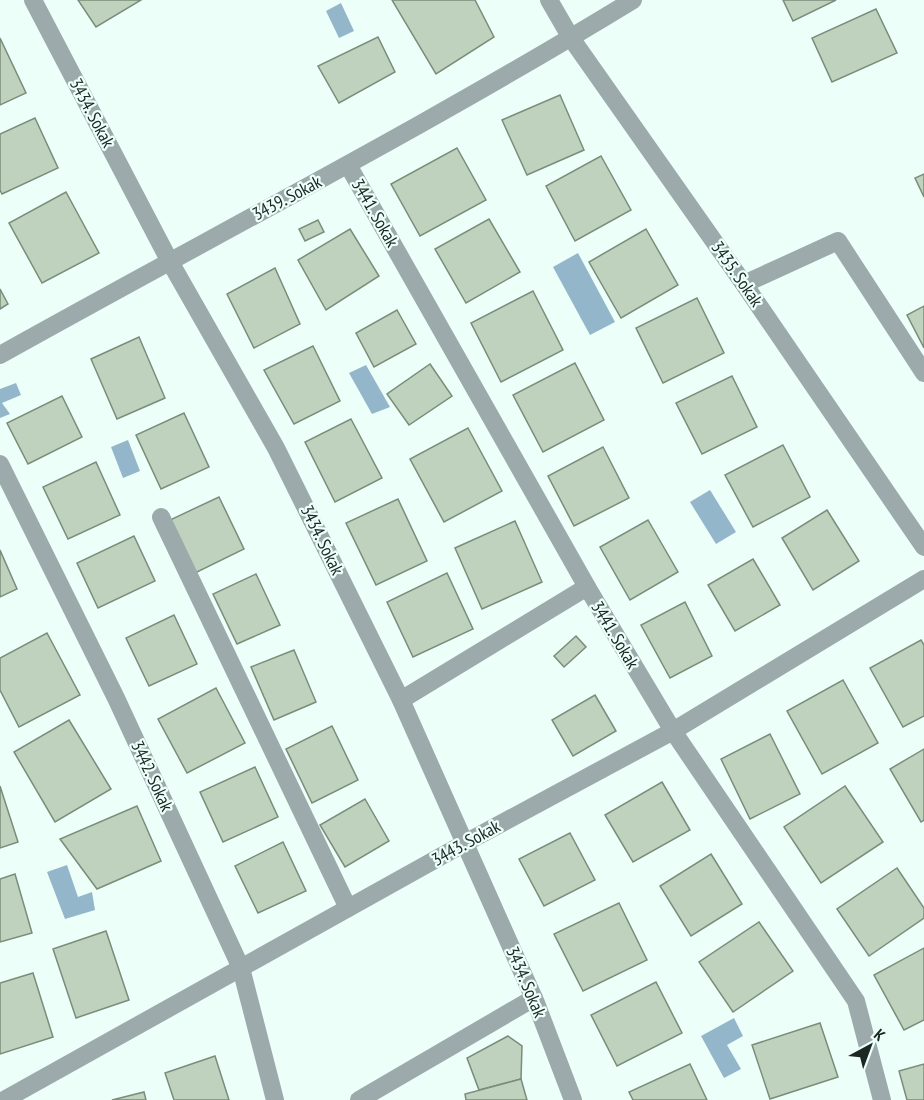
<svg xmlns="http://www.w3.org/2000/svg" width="924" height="1100" font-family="'PT Sans Narrow',sans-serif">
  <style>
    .water { fill: #94b6cb }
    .building { fill: #bfd2be; stroke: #7a8d7a; stroke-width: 1.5 }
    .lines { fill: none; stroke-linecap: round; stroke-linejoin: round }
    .minor { stroke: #9caaac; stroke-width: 18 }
    .labels { text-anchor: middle; stroke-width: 4.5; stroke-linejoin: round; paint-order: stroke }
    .street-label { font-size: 18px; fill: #1c2724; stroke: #ecfff9 }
  </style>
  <rect width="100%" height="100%" fill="#ecfff9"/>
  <!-- water -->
  <g class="water">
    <polygon points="341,3 354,31 339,38 326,11"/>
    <polygon points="578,253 615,322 590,335 553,267"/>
    <polygon points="366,365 390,407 372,414 349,373"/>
    <polygon points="16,383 21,395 2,403 10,414 0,418 0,389"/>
    <polygon points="128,440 140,471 123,478 111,447"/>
    <polygon points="710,490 736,532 716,544 690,502"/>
    <polygon points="67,865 78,897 92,892 95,910 65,919 47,872"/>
    <polygon points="734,1018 743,1036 727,1045 741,1069 724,1078 701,1036"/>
  </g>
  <!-- building -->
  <g class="building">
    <polygon points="78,0 141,0 96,27"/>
    <polygon points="392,0 475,0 494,37 436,74"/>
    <polygon points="783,0 836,0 793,21"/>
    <polygon points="876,9 897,53 832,82 812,38"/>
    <polygon points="378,37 395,72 339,103 318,66"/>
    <polygon points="0,38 26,93 0,105"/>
    <polygon points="560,95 584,150 527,175 502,120"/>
    <polygon points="35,118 58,168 2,194 0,190 0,134"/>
    <polygon points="457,148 486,200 420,236 391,184"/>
    <polygon points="601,156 631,210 575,241 546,186"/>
    <polygon points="924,174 924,197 915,178"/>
    <polygon points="66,192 99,253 42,283 9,223"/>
    <polygon points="489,219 520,272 466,303 435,249"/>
    <polygon points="318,220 324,232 305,241 299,229"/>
    <polygon points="350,229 379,276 326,310 298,260"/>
    <polygon points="646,229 678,285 621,318 589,262"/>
    <polygon points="275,268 300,324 254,348 227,294"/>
    <polygon points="0,289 8,304 0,309"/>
    <polygon points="533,291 563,350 501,382 471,323"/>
    <polygon points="697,298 724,353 663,383 636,328"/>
    <polygon points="924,306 924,348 907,315"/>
    <polygon points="397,310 416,344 374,367 356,333"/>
    <polygon points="139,337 165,398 117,419 91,359"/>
    <polygon points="313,346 340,401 294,424 264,370"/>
    <polygon points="575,363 604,420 543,452 513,395"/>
    <polygon points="430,364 452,396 409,425 387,394"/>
    <polygon points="732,376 757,427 702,454 676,403"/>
    <polygon points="62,396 82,437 28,464 7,423"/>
    <polygon points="184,413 209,467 161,489 136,435"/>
    <polygon points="351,419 382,478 335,502 305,442"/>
    <polygon points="468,428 502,491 444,522 410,459"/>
    <polygon points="783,445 810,497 753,527 725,475"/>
    <polygon points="603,447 629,498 574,526 548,476"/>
    <polygon points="96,462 120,515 68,539 43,487"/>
    <polygon points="219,497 244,549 195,573 170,520"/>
    <polygon points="398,499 427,561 376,585 346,523"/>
    <polygon points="827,510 859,561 813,590 782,538"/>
    <polygon points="648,520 678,572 630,600 600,547"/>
    <polygon points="515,521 542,582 482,609 455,548"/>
    <polygon points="134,536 155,581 98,608 77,563"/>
    <polygon points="0,550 17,589 0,597"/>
    <polygon points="753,559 780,605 735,631 708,585"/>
    <polygon points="447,573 473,629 413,657 387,602"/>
    <polygon points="256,574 280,625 237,644 213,594"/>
    <polygon points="685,602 712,656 670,678 641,625"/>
    <polygon points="174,615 197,664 149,686 126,638"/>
    <polygon points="47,633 80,695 19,727 0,690 0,658"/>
    <polygon points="576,636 586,647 564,667 554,656"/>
    <polygon points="921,640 924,645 924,716 903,727 870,668"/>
    <polygon points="294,650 316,702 274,720 251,667"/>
    <polygon points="843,680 878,743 822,774 787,711"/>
    <polygon points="216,688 245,743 187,773 158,719"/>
    <polygon points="595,695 616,731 573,756 552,720"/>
    <polygon points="69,720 111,789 55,822 14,752"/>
    <polygon points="332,726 358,780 312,803 286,749"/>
    <polygon points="770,734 800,794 750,819 721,759"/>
    <polygon points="924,749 924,820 921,822 890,769"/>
    <polygon points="255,767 278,817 223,842 200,792"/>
    <polygon points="662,782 690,830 633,862 605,815"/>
    <polygon points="0,786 18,842 0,848"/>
    <polygon points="845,786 883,842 821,883 784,827"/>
    <polygon points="365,799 389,841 345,867 320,825"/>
    <polygon points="137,806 161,861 97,889 60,839"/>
    <polygon points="570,833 595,880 544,906 519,859"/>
    <polygon points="283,842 306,891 258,913 235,866"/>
    <polygon points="711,854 742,904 691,936 660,886"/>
    <polygon points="897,868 924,908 924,918 869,956 837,909"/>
    <polygon points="15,874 32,933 0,942 0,879"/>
    <polygon points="619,903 647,960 583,991 554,934"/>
    <polygon points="759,922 793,971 733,1012 699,962"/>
    <polygon points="106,931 129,1000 76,1018 53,949"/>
    <polygon points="924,948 924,1020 904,1030 874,975"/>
    <polygon points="33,973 53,1037 0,1054 0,983"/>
    <polygon points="656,982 682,1033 617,1066 591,1015"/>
    <polygon points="820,1023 838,1077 770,1099 752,1045"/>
    <polygon points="508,1036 522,1046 521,1079 479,1090 467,1058"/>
    <polygon points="215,1056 229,1100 174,1100 165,1073"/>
    <polygon points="690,1064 707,1100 633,1100 629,1092"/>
    <polygon points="924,1064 924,1100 907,1100 899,1071"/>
    <polygon points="521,1079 527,1100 466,1100 465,1094"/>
    <polygon points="144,1092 146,1100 112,1100"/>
  </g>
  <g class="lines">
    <!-- minor -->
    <g class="minor">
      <polyline points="33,0 169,260 276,448 401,700 536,1003 573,1100"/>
      <polyline points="549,0 571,38 744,284 924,547"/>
      <polyline points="348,165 587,587 673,731 856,1001 882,1100"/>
      <polyline points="744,284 838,241 924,373"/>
      <path d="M0 355C211 237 427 126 633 0"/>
      <polyline points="0,464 116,698 241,968 275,1100"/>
      <polyline points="161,517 348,908"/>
      <polyline points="401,700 587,587"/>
      <polyline points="4,1100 465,843 673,731 924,579"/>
      <polyline points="359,1100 534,998"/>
    </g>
  </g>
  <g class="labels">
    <!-- street labels -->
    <g class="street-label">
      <text transform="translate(92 113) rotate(62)" y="6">3434. Sokak</text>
      <text transform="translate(287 198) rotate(-28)" y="6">3439. Sokak</text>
      <text transform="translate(375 213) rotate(60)" y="6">3441. Sokak</text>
      <text transform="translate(737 274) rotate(55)" y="6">3435. Sokak</text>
      <text transform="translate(322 540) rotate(64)" y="6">3434. Sokak</text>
      <text transform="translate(615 635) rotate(59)" y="6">3441. Sokak</text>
      <text transform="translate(152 776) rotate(65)" y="6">3442. Sokak</text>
      <text transform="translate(466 843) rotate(-29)" y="6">3443. Sokak</text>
      <text transform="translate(526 982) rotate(67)" y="6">3434. Sokak</text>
    </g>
  </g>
  <!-- north arrow -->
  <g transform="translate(870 1046) rotate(41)" stroke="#ecfff9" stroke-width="4.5" paint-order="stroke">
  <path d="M0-4.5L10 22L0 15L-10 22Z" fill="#1c2724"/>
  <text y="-9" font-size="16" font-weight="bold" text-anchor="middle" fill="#1c2724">K</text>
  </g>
</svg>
